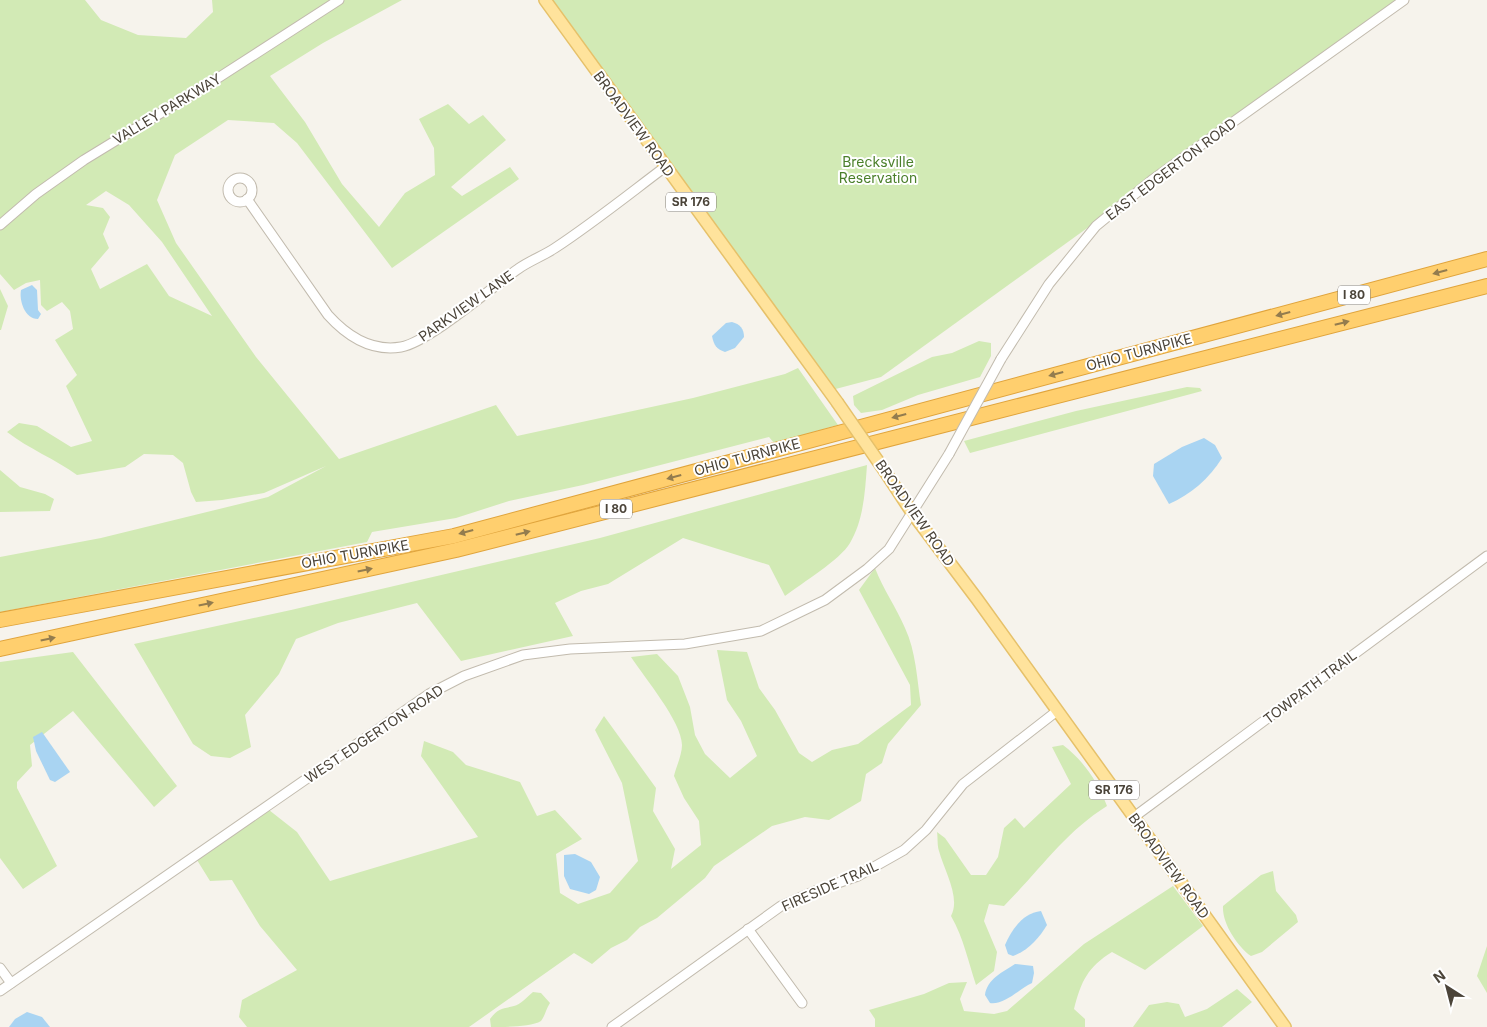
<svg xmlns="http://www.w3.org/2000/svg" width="1487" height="1027" font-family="Inter,sans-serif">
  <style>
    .green { fill: #d2eab5; fill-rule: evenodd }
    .water { fill: #a9d4f2 }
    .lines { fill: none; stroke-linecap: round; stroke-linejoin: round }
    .minor-casing { stroke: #c2bbae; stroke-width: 11 }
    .major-casing { stroke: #e6c16a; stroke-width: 14 }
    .highway-casing { stroke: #e0a43c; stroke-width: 16 }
    .minor { stroke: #fff; stroke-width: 9 }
    .major { stroke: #ffe39c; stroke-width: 11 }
    .highway { stroke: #ffcf6e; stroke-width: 14 }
    .minor-bridge-casing { stroke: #c2bbae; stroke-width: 11; stroke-linecap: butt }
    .major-bridge-casing { stroke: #e6c16a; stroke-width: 14; stroke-linecap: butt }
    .minor-bridge { stroke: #fff; stroke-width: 9 }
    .major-bridge { stroke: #ffe39c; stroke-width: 11 }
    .oneway { fill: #937c4e }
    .labels { text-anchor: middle; stroke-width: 4; stroke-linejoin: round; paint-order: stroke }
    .shield { fill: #fff; stroke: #817c74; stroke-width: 1 }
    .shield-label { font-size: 12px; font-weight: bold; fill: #4b4439 }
    .street-label { font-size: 14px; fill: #4b4439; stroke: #fff }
    .park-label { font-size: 14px; fill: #4a7f2a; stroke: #fff }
  </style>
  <rect width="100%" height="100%" fill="#f6f3ec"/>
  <!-- green -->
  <g class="green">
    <path d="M0 0H85L101 20 138 35 186 38 213 12 212 0H402L323 43 270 76 305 122 342 184 379 227 405 193 435 175 434 148 419 119 448 104 469 124 483 115 506 140 451 187 462 196 510 167 519 179 392 268 297 143 274 123 228 120 175 155 157 200 176 243 256 357 339 459 496 405 517 436 693 398 785 374 798 368 838 425 774 443 769 437 583 485 509 501 456 518 372 532 367 542 0 612V557L101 538 268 497 326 466 264 493 222 500 196 502 191 492 183 463 173 455 144 454 125 467 77 475C55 459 29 449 7 432L19 423 37 426 71 447 92 441 66 386 77 375 55 340 73 329 70 311 62 302 47 311 41 305 40 280 26 283 14 290 0 274ZM106 191 129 205 162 242 212 316 169 296 147 264 100 289 91 269 109 248 103 234 110 217 103 208 86 205Z"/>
    <polygon points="546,0 1403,0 881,377 828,391"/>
    <polygon points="0,289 8,306 1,330 0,330"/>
    <polygon points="979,341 991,343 991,356 980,377 918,395 882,410 861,413 854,405 853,396 932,357 952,353"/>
    <polygon points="1187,387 1200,388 1202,391 970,453 964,441 1076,411"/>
    <path d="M867 465C865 491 864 519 850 543 840 560 802 583 785 596L769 565 683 538 608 584 581 591 555 603 573 636 461 661 417 603 338 623 296 639 279 674 245 715 251 747 230 758 211 756 193 744 134 644 291 610 600 538Z"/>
    <polygon points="0,470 20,487 45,494 54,499 50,511 0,512"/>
    <path d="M875 568C883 589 896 607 905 628 916 651 917 680 921 705L888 744 882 763 866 774 861 801 829 820 805 817 772 826 714 866 705 878 657 918 640 927 627 940 611 948 592 964 574 953 469 1027H247L239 1017 242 1000 297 970 260 926 232 880 210 881 197 860 269 810 297 832 330 881 478 837 421 756 424 741 453 752 466 765 520 782 537 816 555 810 582 839 556 854 560 893 578 904 610 893 638 861 622 783 595 730 604 716 656 788 653 811 675 849 671 869 701 845 699 821 684 798 674 776C676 767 682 755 682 745 682 722 644 677 631 657L657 654 678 676 690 707 695 735 705 754 730 778 757 756 741 721 727 700 717 650 747 652 759 688 775 710 799 753 812 762 832 750 858 744 911 705 910 685 859 590Z"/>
    <polygon points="73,652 177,786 154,807 73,711 30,745 32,766 17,782 17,788 57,866 23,889 0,858 0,662"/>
    <path d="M1063 745C1083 760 1098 782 1107 806 1065 832 1039 871 1004 906L989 904 984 921 997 952 994 971 976 985C968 961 964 939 951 916 961 898 944 870 939 851 937 845 938 838 937 832L945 838 971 875H986L998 857 1004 828 1015 818 1024 828 1071 784 1052 747Z"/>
    <path d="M1273 871 1276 891 1296 915 1298 922 1262 952 1251 956C1237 946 1222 923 1223 906L1261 875Z"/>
    <path d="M1173 886 1203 926 1145 970 1112 952C1088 967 1081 981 1074 1009L1085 1019V1027H875V1019L869 1010 924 994 949 983 967 982 960 999 964 1011 994 1014 1007 1011 1084 944Z"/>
    <polygon points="1487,946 1487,993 1477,976"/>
    <polygon points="1237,989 1252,1002 1222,1027 1133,1027 1149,1005 1167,1002 1179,1004 1185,1017 1207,1009"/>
    <path d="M533 992 541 993 550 1003C546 1009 545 1016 541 1021 531 1027 506 1027 491 1027L490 1019C498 1008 502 1009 514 1006 520 1005 528 996 533 992Z"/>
  </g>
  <!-- water -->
  <g class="water">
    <path d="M32 285 37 290 38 310 41 314 38 319C25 319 19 301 21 290Z"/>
    <path d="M732 322C740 324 744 329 744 337L735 348 725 352C716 349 714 345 712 336L726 323Z"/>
    <path d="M1204 438 1215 445 1222 458C1210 478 1190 495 1169 504L1153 476 1154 464 1182 447Z"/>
    <polygon points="42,732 70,772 55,782 50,780 36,751 33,737"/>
    <polygon points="575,854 591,862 600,877 596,890 589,894 570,889 564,876 564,855"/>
    <path d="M1041 911 1047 925C1039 938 1029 950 1013 956L1008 954 1005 945C1012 929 1023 913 1041 911Z"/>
    <path d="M1015 964 1033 966 1034 973 1032 983C1019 989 1005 1005 990 1003L985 995C987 979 1003 972 1015 964Z"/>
    <polygon points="27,1012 42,1017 50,1027 9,1027 15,1019"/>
  </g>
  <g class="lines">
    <defs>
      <g id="minor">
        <circle cx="240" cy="190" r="12"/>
        <path d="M247 199 328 315C347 336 371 352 401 347 429 342 492 287 518 269 529 261 543 256 555 248 593 223 629 194 665 167"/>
        <polyline points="0,225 36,194 84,160 218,78 339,0"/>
        <polyline points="1001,359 1049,284 1096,226 1152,180 1404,0"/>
        <polyline points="1134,817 1487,556"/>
        <polyline points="748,929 802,1003"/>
        <polyline points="0,968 11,983"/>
        <polyline points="0,991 429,694 464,676 523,655 570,649 685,644 761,631 825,600 867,569 889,549 949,454"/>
        <polyline points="612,1027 781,906 815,891 858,876 904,850 926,830 963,784 1057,711"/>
      </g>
      <g id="major">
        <polyline points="545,0 837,402"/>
        <polyline points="882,467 913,514 977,599 1285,1027"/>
      </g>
      <g id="highway">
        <polyline points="0,620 454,536 1487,259"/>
        <polyline points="0,649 456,550 1487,286"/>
      </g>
    </defs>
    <!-- minor casing -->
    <use href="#minor" class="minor-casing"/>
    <!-- major casing -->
    <use href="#major" class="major-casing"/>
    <!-- highway casing -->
    <use href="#highway" class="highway-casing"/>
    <!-- minor -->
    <use href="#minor" class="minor"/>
    <!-- major -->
    <use href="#major" class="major"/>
    <!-- highway -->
    <use href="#highway" class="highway"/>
    <defs>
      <polyline id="minor-bridge" points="949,454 1001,359"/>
      <polyline id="major-bridge" points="837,402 882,467"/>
    </defs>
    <!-- minor-bridge casing -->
    <use href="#minor-bridge" class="minor-bridge-casing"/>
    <!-- major-bridge casing -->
    <use href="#major-bridge" class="major-bridge-casing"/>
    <!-- minor-bridge -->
    <use href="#minor-bridge" class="minor-bridge"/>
    <!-- major-bridge -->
    <use href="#major-bridge" class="major-bridge"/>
  </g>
  <!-- one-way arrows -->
  <defs><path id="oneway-solid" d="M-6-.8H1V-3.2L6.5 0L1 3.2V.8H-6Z" transform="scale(1.25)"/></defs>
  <g class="oneway">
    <use href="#oneway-solid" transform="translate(1440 272) rotate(165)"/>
    <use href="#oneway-solid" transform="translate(1283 314) rotate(165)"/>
    <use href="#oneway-solid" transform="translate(1342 323) rotate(-14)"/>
    <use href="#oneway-solid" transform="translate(1056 374) rotate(165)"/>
    <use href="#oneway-solid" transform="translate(899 416) rotate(165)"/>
    <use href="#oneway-solid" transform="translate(674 477) rotate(165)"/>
    <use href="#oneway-solid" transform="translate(466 532) rotate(165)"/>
    <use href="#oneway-solid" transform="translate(523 533) rotate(-14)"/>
    <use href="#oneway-solid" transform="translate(365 570) rotate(-12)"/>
    <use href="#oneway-solid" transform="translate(206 604) rotate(-12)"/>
    <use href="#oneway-solid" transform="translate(48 639) rotate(-12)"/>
  </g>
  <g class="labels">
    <!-- shield labels -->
    <g class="shield">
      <rect x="666" y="192.5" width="50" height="19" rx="4"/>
      <rect x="1338" y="285.5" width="32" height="19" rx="4"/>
      <rect x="600" y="499.5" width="32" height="19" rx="4"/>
      <rect x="1089" y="780.5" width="50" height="19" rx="4"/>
    </g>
    <g class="shield-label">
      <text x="691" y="206">SR 176</text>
      <text x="1354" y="299">I 80</text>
      <text x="616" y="513">I 80</text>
      <text x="1114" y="794">SR 176</text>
    </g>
    <!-- street labels -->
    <g class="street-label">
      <text transform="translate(167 109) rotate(-31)" y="5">VALLEY PARKWAY</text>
      <text transform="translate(634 124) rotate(54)" y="5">BROADVIEW ROAD</text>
      <text transform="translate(1171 169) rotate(-37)" y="5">EAST EDGERTON ROAD</text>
      <text transform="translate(466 306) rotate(-35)" y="5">PARKVIEW LANE</text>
      <text transform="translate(1139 352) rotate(-15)" y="5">OHIO TURNPIKE</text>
      <text transform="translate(747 457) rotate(-15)" y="5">OHIO TURNPIKE</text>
      <text transform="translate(915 513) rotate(55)" y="5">BROADVIEW ROAD</text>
      <text transform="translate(355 554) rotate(-10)" y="5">OHIO TURNPIKE</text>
      <text transform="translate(1310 687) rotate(-37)" y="5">TOWPATH TRAIL</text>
      <text transform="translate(374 734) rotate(-34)" y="5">WEST EDGERTON ROAD</text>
      <text transform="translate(1169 866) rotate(54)" y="5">BROADVIEW ROAD</text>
      <text transform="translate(830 886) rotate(-24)" y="5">FIRESIDE TRAIL</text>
    </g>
    <!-- park labels -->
    <g class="park-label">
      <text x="878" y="167">Brecksville<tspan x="878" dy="16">Reservation</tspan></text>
    </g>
  </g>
  <!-- north arrow -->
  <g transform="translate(1447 987) rotate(324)" stroke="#ffffff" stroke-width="4" paint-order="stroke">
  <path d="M0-4L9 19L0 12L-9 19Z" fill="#4b4439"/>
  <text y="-8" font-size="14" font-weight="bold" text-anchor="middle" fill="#4b4439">N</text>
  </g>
</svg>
